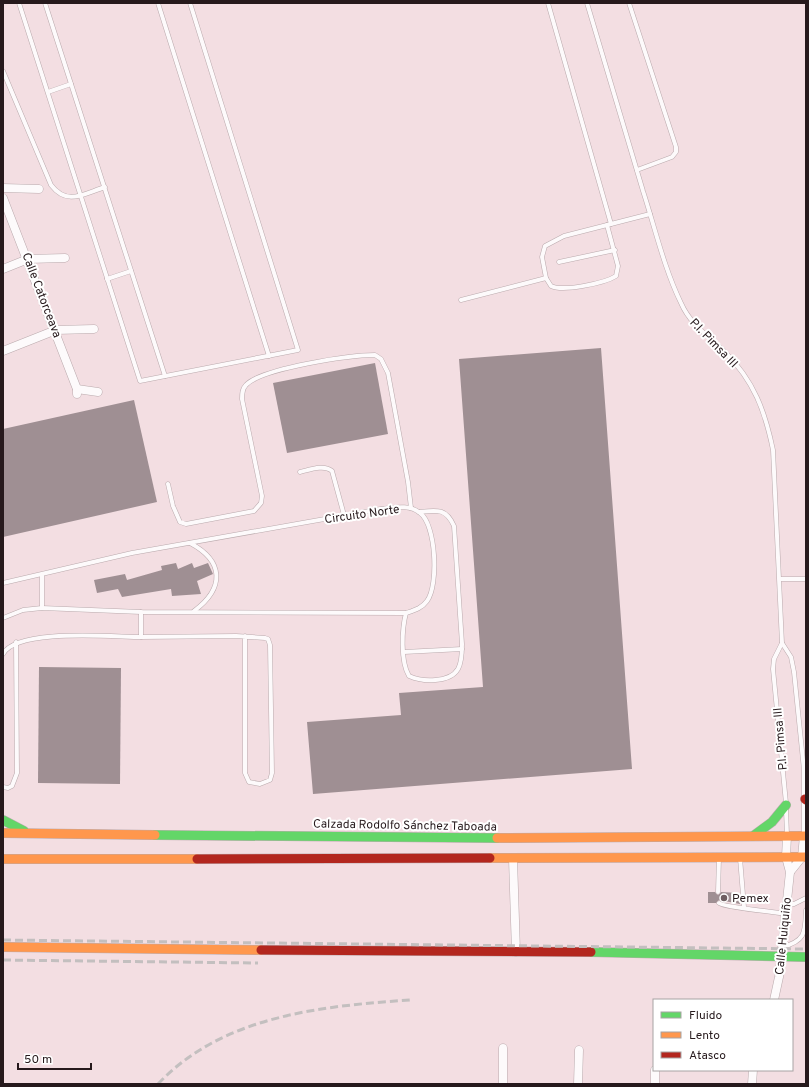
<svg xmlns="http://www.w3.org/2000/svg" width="809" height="1087" font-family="Overpass,sans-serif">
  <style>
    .building { fill: #9f8f93 }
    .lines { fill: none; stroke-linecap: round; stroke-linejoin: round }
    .lane-casing { stroke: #baaaad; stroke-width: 5 }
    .street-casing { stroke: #baaaad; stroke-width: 9 }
    .fast-casing { stroke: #baaaad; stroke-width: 10 }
    .slow-casing { stroke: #baaaad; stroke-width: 10 }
    .jam-casing { stroke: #baaaad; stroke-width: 10 }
    .lane { stroke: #fdfafb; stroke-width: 4 }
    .street { stroke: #fdfafb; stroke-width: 8 }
    .fast { stroke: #63d668; stroke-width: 9 }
    .slow { stroke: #ff974d; stroke-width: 9 }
    .jam { stroke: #b3261e; stroke-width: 9 }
    .rail { stroke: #c3bfbf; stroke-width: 3; stroke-dasharray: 8 4; stroke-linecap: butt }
    .poi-dot { fill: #6e5e61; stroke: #fff; stroke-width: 1.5 }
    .labels { text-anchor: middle; stroke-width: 4; stroke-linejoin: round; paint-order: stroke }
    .street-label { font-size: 12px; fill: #26191c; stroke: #fff }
    .poi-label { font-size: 12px; fill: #26191c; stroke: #fff; text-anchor: start }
  </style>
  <rect width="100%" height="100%" fill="#f3dee2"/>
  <!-- building -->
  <g class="building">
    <polygon points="601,348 632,769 313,794 307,722 401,715 399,693 483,687 459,359"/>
    <polygon points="375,363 388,434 287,453 273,383"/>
    <polygon points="134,400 157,502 3,537 3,429"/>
    <polygon points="176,563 178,569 192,563 194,568 208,563 213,574 197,581 201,594 172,596 171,589 122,597 118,589 97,593 94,580 125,574 127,580 162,570 161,566"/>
    <polygon points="39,667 121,668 120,784 38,783"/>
    <polygon points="708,892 715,892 718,895 721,892 739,893 740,904 719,900 716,903 708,903"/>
  </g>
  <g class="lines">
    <defs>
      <g id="lane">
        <polyline points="19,3 140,381 298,350 190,3"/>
        <polyline points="45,3 165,376"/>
        <polyline points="158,3 269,356"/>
        <polyline points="548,3 611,224 650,214"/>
        <path d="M587 3C606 66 624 129 643 191 655 228 664 268 681 303 690 324 708 336 725 352 754 381 765 411 773 450L782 643 774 659 773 669 786 803"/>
        <polyline points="629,3 676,147 676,152 672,157 637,170"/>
        <path d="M3 71 51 185C67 206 83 194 105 187"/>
        <polyline points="48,92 71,84"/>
        <polyline points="559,262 615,250"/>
        <path d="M546 278 551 286C563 292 605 283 616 276L618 266 607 225"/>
        <polyline points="107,279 131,271"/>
        <polyline points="461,300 546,278 542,257 545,246 564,236 611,224"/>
        <path d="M300 472C309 470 324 464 332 471L344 515"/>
        <path d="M168 484 173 506 180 522 186 524 254 511 261 503 262 496 242 399C242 394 242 389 246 385 262 368 351 355 375 355L381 359 388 373 408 482 411 508"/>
        <path d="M190 543C224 561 225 588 194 611"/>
        <polyline points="780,579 806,579"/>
        <path d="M3 583 132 553 381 509C393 508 409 504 420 513 436 524 439 585 427 601 422 608 415 610 406 613L141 612 42 608 23 610 3 618"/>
        <polyline points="42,608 42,575"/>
        <path d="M406 613C402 628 400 661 409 676 422 682 450 683 458 669 462 662 462 652 462 644L454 526C446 508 437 510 419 512"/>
        <polyline points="141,637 236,636 265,638 268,639 270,645 272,773 270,780 260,784 249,782 245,773 245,636"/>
        <polyline points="782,643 791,657 794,672 804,770 804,835"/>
        <polyline points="404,652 462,649"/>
        <path d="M3 654C17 628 113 637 141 637V612"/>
        <polyline points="3,787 8,788 12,786 17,773 16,642"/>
        <polyline points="786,810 787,835"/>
        <polyline points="740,858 744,907"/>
        <polyline points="718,892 719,858"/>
        <path d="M719 903C722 907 776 912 786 914"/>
        <polyline points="787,904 794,904 806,898"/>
        <path d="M782 947C806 941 805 932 806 910"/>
      </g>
      <g id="street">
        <polyline points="3,188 39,189"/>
        <polyline points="3,198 77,389 77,394"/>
        <polyline points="3,269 28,259 65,258"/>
        <polyline points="3,351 56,330 94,329"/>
        <polyline points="77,389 98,392"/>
        <polyline points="513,859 516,952"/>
        <polyline points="790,872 802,857 804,836"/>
        <polyline points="774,1000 779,977 790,872 786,857 787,836"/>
        <polyline points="503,1048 503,1084"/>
        <polyline points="578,1084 579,1050"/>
        <polyline points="655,1084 655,1070"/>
        <polyline points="752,1084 753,1070"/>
      </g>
      <g id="fast">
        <polyline points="3,820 24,831"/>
        <polyline points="155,835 497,838"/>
        <polyline points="753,836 772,822 786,805"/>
        <polyline points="591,952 806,957"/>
      </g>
      <g id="slow">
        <polyline points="3,833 155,835"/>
        <polyline points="497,838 806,836"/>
        <polyline points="490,858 806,857"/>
        <polyline points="3,859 197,859"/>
        <polyline points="3,947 261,950"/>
      </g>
      <g id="jam">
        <polyline points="805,799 806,800"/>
        <polyline points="197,859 490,858"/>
        <polyline points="261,950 591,952"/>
      </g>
    </defs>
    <!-- lane casing -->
    <use href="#lane" class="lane-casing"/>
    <!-- street casing -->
    <use href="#street" class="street-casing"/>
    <!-- fast casing -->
    <use href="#fast" class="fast-casing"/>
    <!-- slow casing -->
    <use href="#slow" class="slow-casing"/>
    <!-- jam casing -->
    <use href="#jam" class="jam-casing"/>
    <!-- lane -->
    <use href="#lane" class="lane"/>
    <!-- street -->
    <use href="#street" class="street"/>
    <!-- fast -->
    <use href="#fast" class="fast"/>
    <!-- slow -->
    <use href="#slow" class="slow"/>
    <!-- jam -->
    <use href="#jam" class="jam"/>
    <!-- rail -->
    <g class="rail">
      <polyline points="3,940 806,949"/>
      <polyline points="3,960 258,963"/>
      <path d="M158 1084C222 1016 321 1006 410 1000"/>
    </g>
  </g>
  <!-- markers -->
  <circle class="poi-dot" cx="724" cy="898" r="4"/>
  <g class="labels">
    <!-- street labels -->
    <g class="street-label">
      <text transform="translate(42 295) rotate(69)" y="4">Calle Catorceava</text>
      <text transform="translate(714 343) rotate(46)" y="4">P.I. Pimsa III</text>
      <text transform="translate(362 514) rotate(-8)" y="4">Circuito Norte</text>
      <text transform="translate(780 739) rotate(-95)" y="4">P.I. Pimsa III</text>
      <text transform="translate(405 825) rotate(1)" y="4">Calzada Rodolfo Sánchez Taboada</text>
      <text transform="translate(783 936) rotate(-84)" y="4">Calle Huiquiño</text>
    </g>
    <!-- poi labels -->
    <g class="poi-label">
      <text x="732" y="902">Pemex</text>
    </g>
  </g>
  <!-- border -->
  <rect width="809" height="1087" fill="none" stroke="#26191c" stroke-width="8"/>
  <!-- legend -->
  <rect x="653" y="999" width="140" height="72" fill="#ffffff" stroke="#a8a3a4"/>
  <rect x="661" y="1012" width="20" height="6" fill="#63d668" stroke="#a8a3a4"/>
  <text x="689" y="1019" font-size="12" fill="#26191c">Fluido</text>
  <rect x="661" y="1032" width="20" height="6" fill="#ff974d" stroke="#a8a3a4"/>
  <text x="689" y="1039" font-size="12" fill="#26191c">Lento</text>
  <rect x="661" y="1052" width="20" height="6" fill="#b3261e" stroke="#a8a3a4"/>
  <text x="689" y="1059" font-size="12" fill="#26191c">Atasco</text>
  <!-- scale -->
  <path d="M18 1063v6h73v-6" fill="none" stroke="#26191c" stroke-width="2"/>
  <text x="24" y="1063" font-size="12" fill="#26191c" stroke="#ffffff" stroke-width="3" paint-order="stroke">50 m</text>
</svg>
